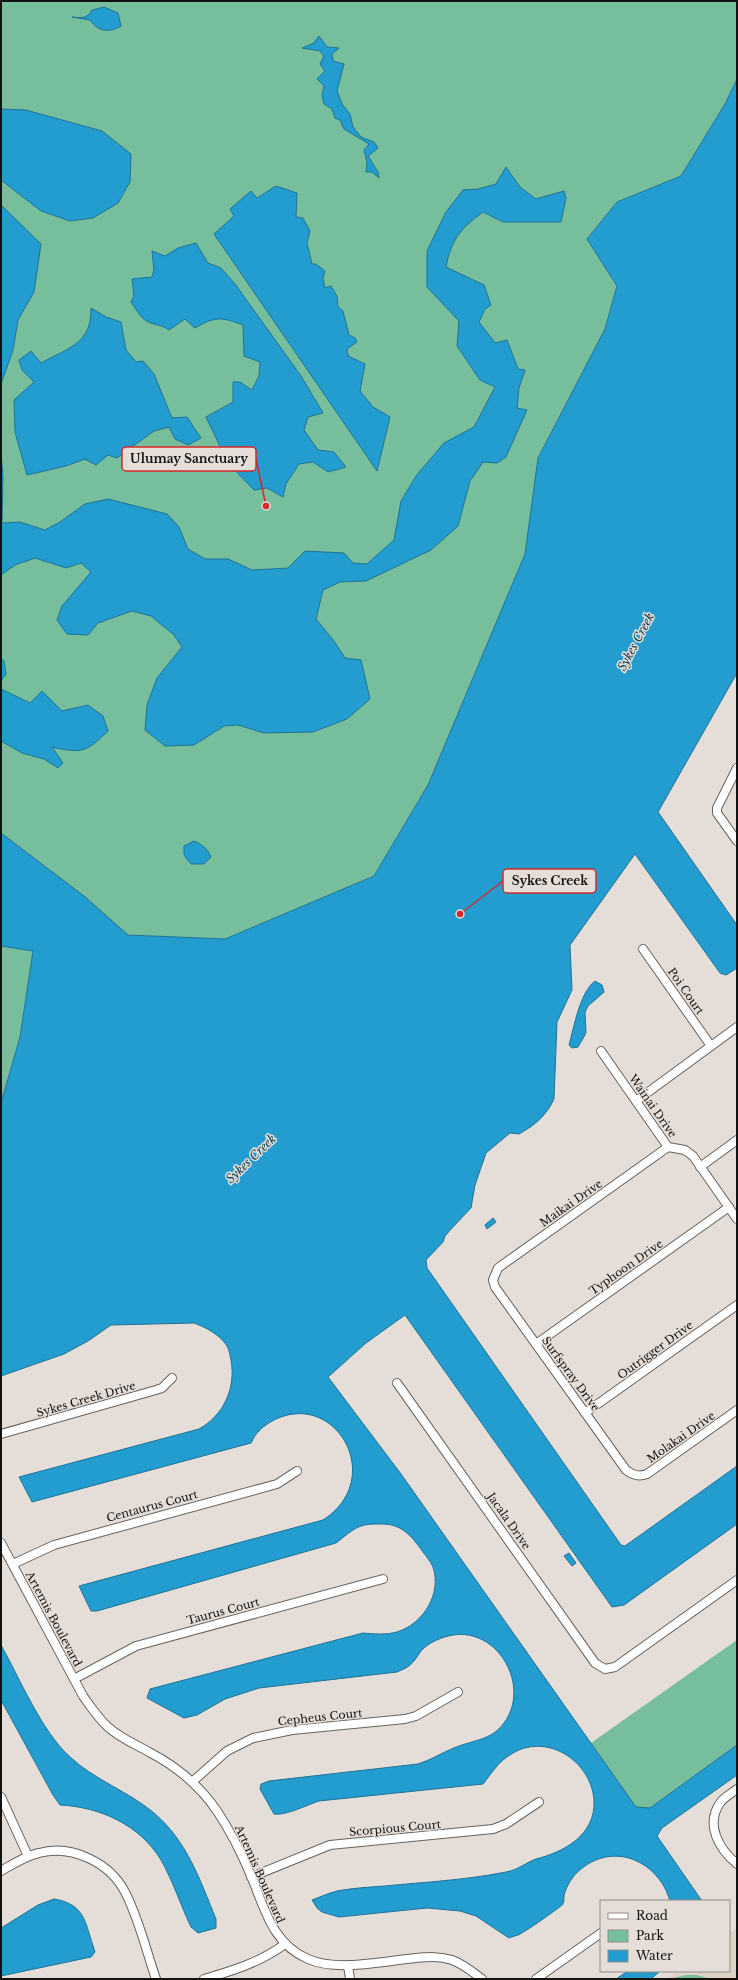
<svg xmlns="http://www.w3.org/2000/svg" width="738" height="1980" font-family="'Libre Baskerville',serif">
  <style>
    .built { fill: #ded2c7 }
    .green { fill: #77be9c }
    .water { fill: #239dcf; stroke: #1e7396 }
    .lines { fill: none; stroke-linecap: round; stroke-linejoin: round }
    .minor-casing { stroke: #68635e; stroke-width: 10 }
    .minor { stroke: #fff; stroke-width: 8 }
    .labels { text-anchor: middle; stroke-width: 3; stroke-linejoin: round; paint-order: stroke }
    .street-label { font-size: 11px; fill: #141210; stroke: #e4ddd8 }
    .water-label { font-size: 12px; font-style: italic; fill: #0a3b50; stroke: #e4ddd8 }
    .leader { fill: none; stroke: #d62828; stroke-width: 1.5 }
    .callout-dot { fill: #d62828; stroke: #e4ddd8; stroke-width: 1.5 }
    .callout { fill: #e4ddd8; stroke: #d62828; stroke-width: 1.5 }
    .callout-label { font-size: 12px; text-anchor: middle; font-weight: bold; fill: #141210 }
  </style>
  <rect width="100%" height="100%" fill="#e4ddd8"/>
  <!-- built -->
  <polygon class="built" points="737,1928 737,1979 666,1979 678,1971 729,1971 729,1934"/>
  <!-- green -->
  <g class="green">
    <polygon points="1,1 737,1 737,79 725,104 681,176 617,202 587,239 617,286 605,329 538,458 525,554 428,785 374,876 225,939 128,935 1,834"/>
    <polygon points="1,946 33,950 20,1037 1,1103"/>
    <polygon points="737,1640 737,1745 650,1808 636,1807 591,1743"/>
    <polygon points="686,1975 697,1975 711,1979 669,1979"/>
  </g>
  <!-- water -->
  <g class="water">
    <path d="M104 7 118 13 121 26C110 33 98 32 90 20L72 17C80 18 88 19 92 10Z"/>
    <polygon points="319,36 327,47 339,48 332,54 333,61 344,64 337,91 342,104 350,114 353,127 361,137 374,142 378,148 368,156 378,172 379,178 372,172 366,172 367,162 364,150 369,144 344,129 340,120 335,118 332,109 324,104 322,95 324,86 317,79 325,71 320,64 324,56 320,51 302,48 314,43"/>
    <path d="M737 79V673L658 812 737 925V968L726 975 720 973 635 854 570 945 572 990 557 1022 554 1099C546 1116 535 1125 519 1134L510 1133 486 1153 475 1185 471 1208 452 1228 445 1236 443 1242 426 1260 427 1268 621 1545 625 1546 737 1466V1524L624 1605 612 1607 405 1315 366 1343 328 1377 401 1474 636 1807 650 1808 737 1745V1775L662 1828 657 1836 702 1901H670C659 1862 615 1841 581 1869 573 1875 567 1885 564 1895 564 1897 564 1902 563 1904 561 1907 522 1934 518 1935 515 1936 511 1937 509 1938L476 1916 460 1911 427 1908 339 1917 322 1912 317 1908 312 1900C320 1897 329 1893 337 1891 353 1888 370 1887 385 1886 426 1882 466 1880 506 1872 518 1870 527 1862 536 1859 564 1852 596 1835 594 1800 591 1760 545 1731 510 1755 499 1761 491 1774 483 1784L319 1801C307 1805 285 1816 274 1814L260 1789 261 1784 269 1781 418 1764C431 1760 441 1753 454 1748 472 1740 491 1741 504 1723 531 1687 499 1628 453 1635 442 1637 429 1642 421 1651 418 1655 415 1661 410 1665 407 1668 401 1670 397 1672L259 1688 225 1699 197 1715 184 1718 147 1698 150 1689 363 1633C374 1634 386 1635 397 1632 423 1624 442 1594 433 1567 431 1562 426 1556 423 1552 411 1535 401 1523 379 1524 374 1524 366 1524 361 1526 352 1529 343 1538 336 1543L97 1611H91L79 1586 323 1520C387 1479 336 1389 274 1420 263 1426 256 1432 251 1443L32 1502 19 1477 199 1429C224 1415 236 1388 231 1360 230 1355 229 1348 225 1343 218 1334 205 1327 194 1323L111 1325 88 1341 64 1354 1 1376V1103L20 1037 33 951 1 946V833L84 896 128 935 225 939 374 876 428 785 525 554 538 458 605 329 617 286 587 239 617 202 681 176 725 104Z"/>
    <polygon points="1,109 26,110 102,131 131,154 130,182 118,203 93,218 70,221 41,211 1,180"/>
    <path d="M506 167 520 187 536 199 564 191 566 198 561 222H503L483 212C461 228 451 240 446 267L484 285 491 305 485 309 479 322 495 343 507 340 518 369 525 370 519 388 517 408 527 410 506 457 497 463 483 462 470 481 458 526 431 550 366 581 340 582 323 590 316 619 334 641 345 658 361 660 370 699 347 719 313 732 264 733 238 725 224 726 194 745 165 746 145 730 147 705 157 678 182 647 174 635 151 616 132 611 98 623 88 635 67 634 57 620 62 606 91 572 81 563 66 568 35 558 15 565 1 575V455L3 476 2 523 20 522 45 530 60 522 85 504 108 499 167 514 179 527 188 549 205 559H228L252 570 288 568 305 551 344 553 353 563 367 564 394 540 401 501 416 476 444 443 474 427 495 387 480 380 457 346 459 321 427 287V251L446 212 463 190 478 189 496 184Z"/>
    <polygon points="276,186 297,193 296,217 303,218 310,231 307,243 312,264 316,264 325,271 323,278 325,288 331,286 337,296 338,307 343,311 349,335 355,338 357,342 347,349 348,356 365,364 360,391 373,407 390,417 377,471 214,234 234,216 230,209 251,191 257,198"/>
    <polygon points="1,205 41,244 34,292 18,320 13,350 1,384"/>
    <path d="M196 243 208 263 221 268 235 284 301 376 323 413 308 417 304 430 318 450 334 452 346 467 328 472 313 462 299 464 286 484 283 497 267 488 254 490 228 463 206 417 233 402V382H240L252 390 259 376 260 362 244 356 243 325C222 317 215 316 195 328L185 319 169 330C162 325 159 326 151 323 142 321 136 309 131 302L134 296 132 279 152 277 154 270 152 251 165 256 178 248Z"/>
    <path d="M91 308 106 317 121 322 126 350 136 362 143 361 154 374 172 418 187 417 201 438 188 445 175 439 169 427 154 431 117 458 108 455 96 465 85 459 66 466 27 475 15 432 14 400 34 382 22 370 19 360 31 351 41 363C68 348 92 344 91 308Z"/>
    <polygon points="1,658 4,661 6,674 1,681"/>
    <path d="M1 689 30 703 42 691 62 711 88 705 103 716 108 731C86 752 83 754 52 747L63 763 58 768 44 759 22 753 1 741Z"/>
    <path d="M194 841C203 845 207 848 211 857L204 864H191L184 855V846Z"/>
    <path d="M595 981 602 985 604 992 588 1006 585 1012 586 1033 578 1047 572 1048 569 1045C574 1027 580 992 595 981Z"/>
    <polygon points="493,1218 496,1222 487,1229 485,1225"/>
    <polygon points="569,1553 576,1563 572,1566 564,1556"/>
    <path d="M1 1645C20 1679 41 1730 69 1756 94 1780 128 1791 154 1813 187 1841 200 1880 216 1919V1928L198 1933 191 1927C181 1906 173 1881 161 1860 140 1825 100 1807 60 1805L53 1795 1 1700Z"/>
    <path d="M54 1899C85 1904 85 1922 94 1949L95 1952 91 1957 1 1976V1928L38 1905Z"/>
    <polygon points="628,1971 660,1971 651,1979 616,1979"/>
  </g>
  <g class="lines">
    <defs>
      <g id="minor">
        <polyline points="737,768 717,808 717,813 737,841"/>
        <polyline points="643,949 711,1046"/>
        <polyline points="601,1051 668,1147 685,1150 693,1156 737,1219"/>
        <polyline points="636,1101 737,1027"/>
        <path d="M668 1147 498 1268 493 1280 495 1287 626 1470C633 1475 638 1477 647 1474L737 1410"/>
        <polyline points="700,1167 737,1140"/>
        <polyline points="536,1344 729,1207"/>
        <polyline points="397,1383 595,1663 605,1669 615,1667 737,1580"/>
        <polyline points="585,1413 737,1305"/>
        <polyline points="1,1434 156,1390 162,1388 172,1378"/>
        <path d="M1 1543 83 1696C91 1707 98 1718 108 1727 120 1738 135 1744 149 1752 176 1766 200 1786 217 1811 231 1832 242 1854 252 1878 265 1910 273 1944 308 1959 337 1972 384 1961 416 1958 428 1957 440 1956 452 1960 463 1964 473 1972 482 1979"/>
        <polyline points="13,1564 54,1545 277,1484 297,1471"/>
        <polyline points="74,1679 136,1646 383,1579"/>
        <polyline points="192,1782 227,1751 253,1738 292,1730 405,1719 416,1716 458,1692"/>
        <path d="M737 1789C732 1793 723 1798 720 1803 705 1825 719 1849 737 1864"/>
        <polyline points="1,1797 28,1856"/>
        <path d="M1 1871C13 1864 25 1856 39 1853 72 1844 110 1863 125 1892 139 1919 146 1950 156 1979"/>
        <polyline points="251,1877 330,1845 493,1829 506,1824 539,1802"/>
        <polyline points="348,1965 350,1979"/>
        <path d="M204 1979C232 1971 261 1962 285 1944"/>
        <polyline points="536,1979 601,1933"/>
      </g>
    </defs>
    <!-- minor casing -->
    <use href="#minor" class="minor-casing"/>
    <!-- minor -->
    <use href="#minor" class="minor"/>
  </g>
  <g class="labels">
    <!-- street labels -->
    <g class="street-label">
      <text transform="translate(686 991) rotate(55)" y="4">Poi Court</text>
      <text transform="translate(653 1106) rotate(55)" y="4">Wainai Drive</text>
      <text transform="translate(571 1203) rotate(-35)" y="4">Maikai Drive</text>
      <text transform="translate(626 1267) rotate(-35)" y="4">Typhoon Drive</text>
      <text transform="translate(655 1350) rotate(-36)" y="4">Outrigger Drive</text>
      <text transform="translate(571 1374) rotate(54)" y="4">Surfspray Drive</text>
      <text transform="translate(86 1399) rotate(-16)" y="4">Sykes Creek Drive</text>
      <text transform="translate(681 1437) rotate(-35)" y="4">Molakai Drive</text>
      <text transform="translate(152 1506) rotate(-15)" y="4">Centaurus Court</text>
      <text transform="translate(509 1521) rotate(55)" y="4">Jacala Drive</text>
      <text transform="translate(223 1611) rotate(-15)" y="4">Taurus Court</text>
      <text transform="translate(54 1619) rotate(62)" y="4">Artemis Boulevard</text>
      <text transform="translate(320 1717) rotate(-6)" y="4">Cepheus Court</text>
      <text transform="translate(395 1828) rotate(-5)" y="4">Scorpious Court</text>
      <text transform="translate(260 1874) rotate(66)" y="4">Artemis Boulevard</text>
    </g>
    <!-- water labels -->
    <g class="water-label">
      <text transform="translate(636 642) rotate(-62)" y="4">Sykes Creek</text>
      <text transform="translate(251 1159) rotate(-44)" y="4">Sykes Creek</text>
    </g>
  </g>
  <!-- callouts -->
  <path class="leader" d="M266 506L256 459M460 914L503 881"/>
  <g class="callout-dot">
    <circle cx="266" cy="506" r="4"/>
    <circle cx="460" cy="914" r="4"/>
  </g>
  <g class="callout">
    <rect x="122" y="447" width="134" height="24" rx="4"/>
    <rect x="503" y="869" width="93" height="24" rx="4"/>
  </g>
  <g class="callout-label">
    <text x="189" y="463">Ulumay Sanctuary</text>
    <text x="550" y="885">Sykes Creek</text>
  </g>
  <!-- border -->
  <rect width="738" height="1980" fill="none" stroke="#141210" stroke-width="4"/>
  <!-- legend -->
  <rect x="600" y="1900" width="130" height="72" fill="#e4ddd8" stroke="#918c88"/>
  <rect x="608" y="1913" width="20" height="6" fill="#ffffff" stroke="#918c88"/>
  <text x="636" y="1920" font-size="12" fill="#141210">Road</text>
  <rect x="608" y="1930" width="20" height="12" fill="#77be9c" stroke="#918c88"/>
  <text x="636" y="1940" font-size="12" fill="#141210">Park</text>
  <rect x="608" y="1950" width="20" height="12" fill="#239dcf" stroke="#918c88"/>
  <text x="636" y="1960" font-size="12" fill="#141210">Water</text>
</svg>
